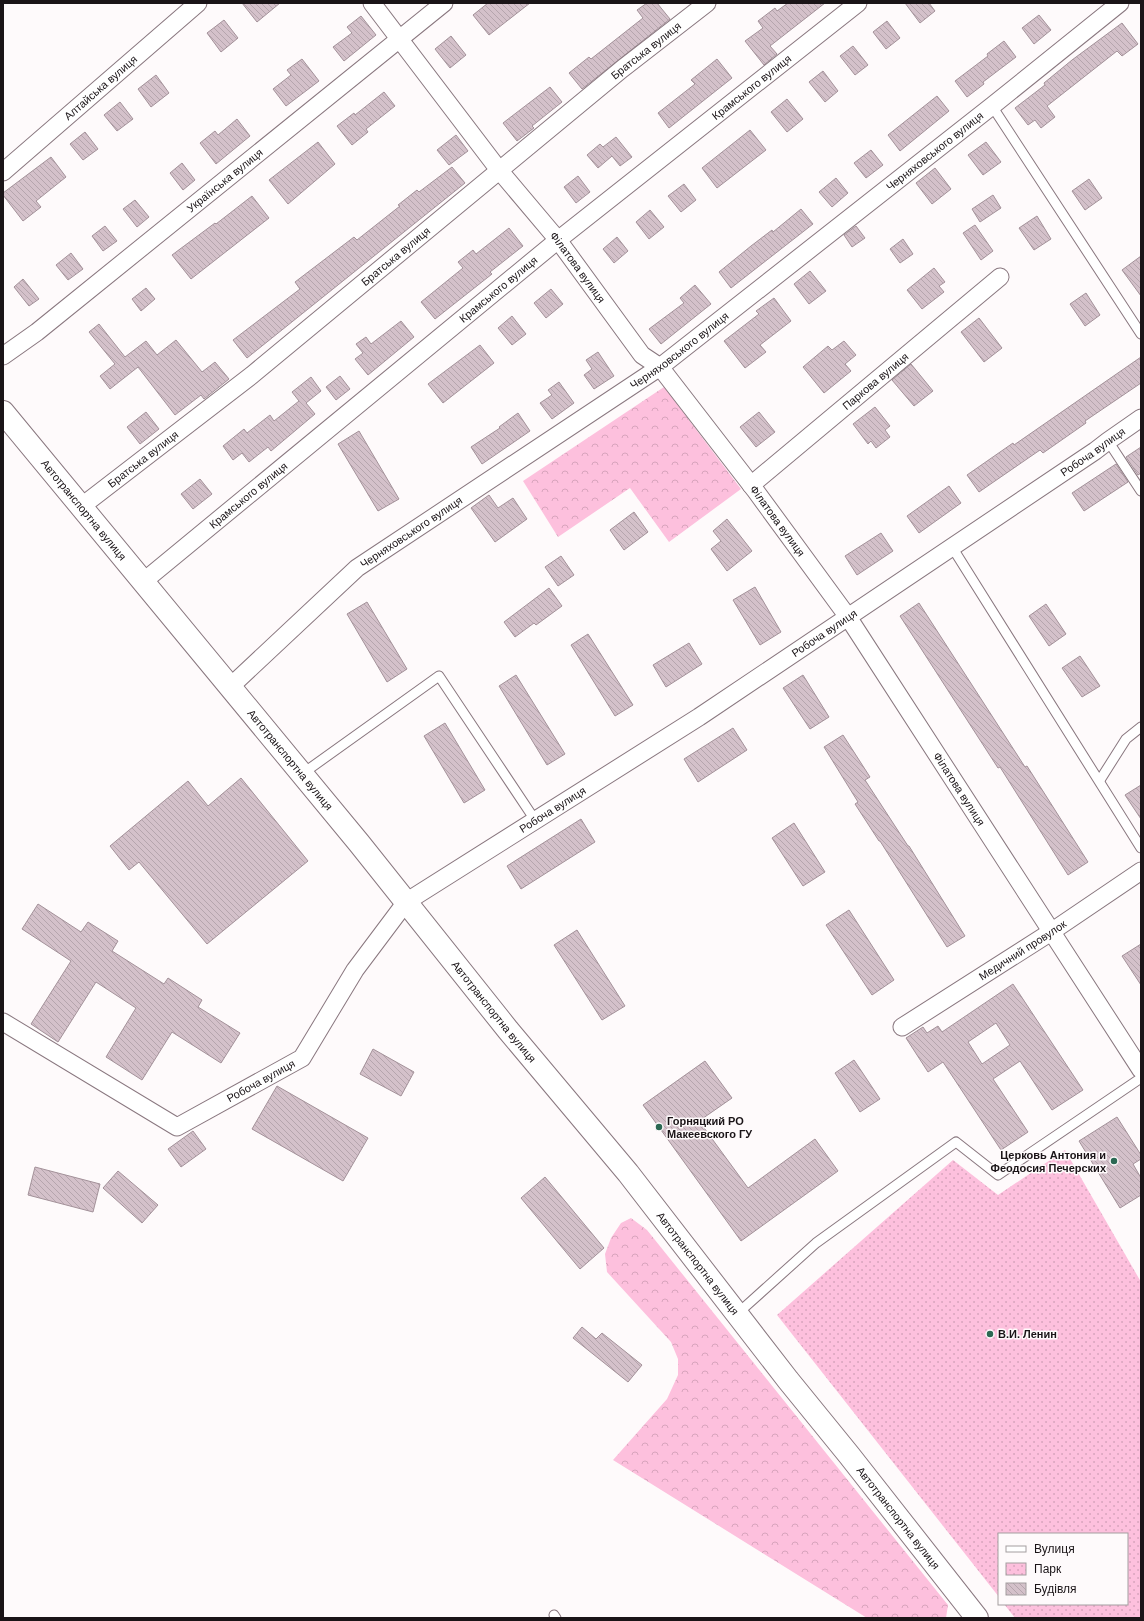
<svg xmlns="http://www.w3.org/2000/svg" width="1144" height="1621" font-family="Helvetica,sans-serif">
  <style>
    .forest { fill: url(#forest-crowns) }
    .park { fill: url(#park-dots) }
    .building { fill: url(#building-back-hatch); stroke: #a39199; fill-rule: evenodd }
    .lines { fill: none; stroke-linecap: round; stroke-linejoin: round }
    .lane-casing { stroke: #89777f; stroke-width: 11 }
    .street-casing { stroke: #89777f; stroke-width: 19 }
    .secondary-casing { stroke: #89777f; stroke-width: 24 }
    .lane { stroke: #fff; stroke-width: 9 }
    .street { stroke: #fff; stroke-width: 17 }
    .secondary { stroke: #fff; stroke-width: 22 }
    .poi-dot { fill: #2b6853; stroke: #fefafb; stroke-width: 1.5 }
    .labels { text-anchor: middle; stroke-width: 3; stroke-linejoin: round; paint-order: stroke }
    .street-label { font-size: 11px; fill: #1a1417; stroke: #fefafb }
    .poi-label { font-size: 11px; font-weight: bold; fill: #1a1417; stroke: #fefafb; text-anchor: start }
  </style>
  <defs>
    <pattern id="forest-crowns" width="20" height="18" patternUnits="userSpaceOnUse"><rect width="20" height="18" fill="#fdc0dd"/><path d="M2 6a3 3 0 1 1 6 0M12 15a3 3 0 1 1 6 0" fill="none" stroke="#d8a4bd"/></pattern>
    <pattern id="park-dots" width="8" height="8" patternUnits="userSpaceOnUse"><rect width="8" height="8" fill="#fdc0dd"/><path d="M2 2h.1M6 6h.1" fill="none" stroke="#d8a4bd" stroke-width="1.8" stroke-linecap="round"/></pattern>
    <pattern id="building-back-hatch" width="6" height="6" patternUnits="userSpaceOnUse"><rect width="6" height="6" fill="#d4c1ca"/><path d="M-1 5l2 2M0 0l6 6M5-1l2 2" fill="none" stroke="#b5a5ad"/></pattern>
  </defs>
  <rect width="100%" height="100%" fill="#fefafb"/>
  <!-- forest -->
  <g class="forest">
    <polygon points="664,387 741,489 669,542 630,488 558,537 523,481"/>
    <polygon points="631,1218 647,1230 948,1605 946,1618 867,1618 613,1460 667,1399 678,1375 678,1359 671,1342 607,1272 605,1254 611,1238 621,1223"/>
  </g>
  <!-- park -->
  <polygon class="park" points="1065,1150 1141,1282 1141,1618 1015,1618 1004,1604 1127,1604 1127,1534 999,1534 999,1597 777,1315 953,1160 998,1195"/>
  <!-- building -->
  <g class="building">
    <polygon points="242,3 280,3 257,22"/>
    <polygon points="488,3 530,3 489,35 473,15"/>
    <polygon points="647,3 657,3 670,19 582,89 569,73 589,57 591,59 643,18 637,10"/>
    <polygon points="788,3 825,3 770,46 777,54 764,65 745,41 763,28 758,21 775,8 777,11"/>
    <polygon points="905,3 929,3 935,11 920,23"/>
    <polygon points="1039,15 1051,30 1034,44 1022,28"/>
    <polygon points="361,16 376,35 344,61 333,47 352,33 347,27"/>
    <polygon points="224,20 238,38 221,52 207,33"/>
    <polygon points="887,21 900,38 886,49 873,32"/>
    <polygon points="1122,23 1138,44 1122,56 1117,51 1047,106 1055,117 1041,128 1035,120 1028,125 1015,108 1045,85 1044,83 1072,60"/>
    <polygon points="451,36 466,55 450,68 435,49"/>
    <polygon points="1004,41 1016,57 983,82 984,84 967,97 955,81 988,56 987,54"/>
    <polygon points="853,46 868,65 855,75 840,56"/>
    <polygon points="302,59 319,81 286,106 273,89 291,75 287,70"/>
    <polygon points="717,59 732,78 669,128 658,113 695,84 691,80"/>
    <polygon points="823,71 838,91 825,102 809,82"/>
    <polygon points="156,75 169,93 151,107 138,89"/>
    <polygon points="550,87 562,102 532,126 534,128 517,141 503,123"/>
    <polygon points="384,92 395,106 366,129 368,132 352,145 337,126 354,113 355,115"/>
    <polygon points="937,96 949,111 900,151 888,135"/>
    <polygon points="787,99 803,119 787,132 771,112"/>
    <polygon points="120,102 133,119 117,131 104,115"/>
    <polygon points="237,119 250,136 216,164 200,143 215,131 218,135"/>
    <polygon points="750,130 766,150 717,188 702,168"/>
    <polygon points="85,132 98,149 83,160 70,144"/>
    <polygon points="456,135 468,151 449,165 437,150"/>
    <polygon points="616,137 632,157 620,166 612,156 598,168 587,155 600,144 603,147"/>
    <polygon points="318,142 335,164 288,204 269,180"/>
    <polygon points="986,142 1001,162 983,175 968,155"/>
    <polygon points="871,150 883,165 866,178 854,163"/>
    <polygon points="51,157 66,177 36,201 41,207 23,221 3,195 3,193"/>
    <polygon points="182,163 195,180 183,190 170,173"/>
    <polygon points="452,167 465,183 247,358 233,340 300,289 295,282 354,237 357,240 400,206 398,205 417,190 419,192"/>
    <polygon points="935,168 951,189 932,204 916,183"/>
    <polygon points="578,176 590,192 576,203 564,187"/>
    <polygon points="836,178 848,193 832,207 819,192"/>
    <polygon points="1089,179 1102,198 1085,210 1072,191"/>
    <polygon points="684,184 696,200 681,212 668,196"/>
    <polygon points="993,195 1001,208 980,222 972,209"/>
    <polygon points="252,196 269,218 191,279 172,255 215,223 216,224"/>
    <polygon points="135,200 149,217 137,227 123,209"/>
    <polygon points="801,209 813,224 731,288 719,272 751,246 772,230 773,232"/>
    <polygon points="650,210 664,227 649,239 636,222"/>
    <polygon points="1037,216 1051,239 1034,250 1019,228"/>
    <polygon points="975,225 993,251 981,260 963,233"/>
    <polygon points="105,226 117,241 103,251 92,236"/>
    <polygon points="856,226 865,238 852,247 844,235"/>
    <polygon points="509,228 523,246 490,272 492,274 435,319 421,302 463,268 458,262 473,250 476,254"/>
    <polygon points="617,237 628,251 614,263 603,249"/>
    <polygon points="903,239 913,254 900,263 890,249"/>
    <polygon points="71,253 83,269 68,280 56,265"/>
    <polygon points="1141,256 1141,296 1122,270"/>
    <polygon points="934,268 945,282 939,286 944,292 922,309 907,290"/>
    <polygon points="810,271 826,291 809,304 794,284"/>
    <polygon points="23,279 39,299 29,306 14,287"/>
    <polygon points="695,285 711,304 661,344 649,329 684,303 680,298"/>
    <polygon points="146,288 155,299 141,311 132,299"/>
    <polygon points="551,289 563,304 546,318 534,303"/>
    <polygon points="1086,293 1100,315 1085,326 1070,304"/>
    <polygon points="774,298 791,321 760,345 766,352 745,368 724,341 759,314 756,311"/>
    <polygon points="512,316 526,334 512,345 498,328"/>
    <polygon points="979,318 1002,348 984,362 961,332"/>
    <polygon points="401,321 414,337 368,375 355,359 363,353 356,344 366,337 371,344"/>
    <polygon points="99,324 125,357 146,341 157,355 176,340 202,372 215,362 229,379 204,399 201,395 175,415 138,367 110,389 100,376 115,364 89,332"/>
    <polygon points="844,341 856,355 845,364 851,371 824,393 803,367 828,346 832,350"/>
    <polygon points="480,345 494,363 443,403 428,384"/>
    <polygon points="598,352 614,376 594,389 584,375 592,369 586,360"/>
    <polygon points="1141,357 1141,383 1085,421 1086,423 1043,453 1040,450 979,492 967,475 1013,443 1014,445"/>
    <polygon points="911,364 933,391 914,406 892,380"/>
    <polygon points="340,376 350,389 336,400 326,387"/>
    <polygon points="311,377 321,391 306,403 315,414 271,451 268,447 249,462 242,453 233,460 223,446 244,429 247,433 270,415 274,421 299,401 292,392"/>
    <polygon points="559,382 574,403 552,419 540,403 552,395 548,390"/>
    <polygon points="875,407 890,426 885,430 890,437 876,448 871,441 868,444 853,424"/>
    <polygon points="146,412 159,429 140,444 127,427"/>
    <polygon points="759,412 775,432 756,447 740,427"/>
    <polygon points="518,413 530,431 482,464 471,447 500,428 499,427"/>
    <polygon points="359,431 399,499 378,511 338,444"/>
    <polygon points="1141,447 1141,473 1138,475 1126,457"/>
    <polygon points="1116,464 1128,482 1084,511 1072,493"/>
    <polygon points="200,479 212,494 193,509 181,494"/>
    <polygon points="949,486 961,503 919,533 907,516"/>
    <polygon points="489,495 498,508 513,498 527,519 495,542 471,508"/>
    <polygon points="634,512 648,532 624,550 610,530"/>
    <polygon points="727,519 752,551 727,571 711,549 721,541 713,531"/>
    <polygon points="881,533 893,551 857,575 845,556"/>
    <polygon points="561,556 574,575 558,586 545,567"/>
    <polygon points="755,587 781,632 760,645 733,600"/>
    <polygon points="549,588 562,606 536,625 534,623 515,637 504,622"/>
    <polygon points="367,602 407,669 387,682 347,614"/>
    <polygon points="919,603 1025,767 1027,766 1088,862 1068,875 1000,767 998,768 900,616"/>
    <polygon points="1046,604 1066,634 1049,646 1029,616"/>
    <polygon points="588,634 633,705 615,716 571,645"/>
    <polygon points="689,643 702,664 666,687 653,665"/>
    <polygon points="1080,656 1100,686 1082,697 1062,668"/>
    <polygon points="516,675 565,754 547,765 499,686"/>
    <polygon points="803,675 829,717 810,729 783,688"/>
    <polygon points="445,723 485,790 464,803 424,736"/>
    <polygon points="733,728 747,750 698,782 684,759"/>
    <polygon points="843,735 870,777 865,780 908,846 909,846 965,936 947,947 880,841 879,841 855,804 858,802 824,747"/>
    <polygon points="241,778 308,861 207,944 139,862 129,870 110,846 188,781 208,806"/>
    <polygon points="1141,785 1141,819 1125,795"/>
    <polygon points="581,819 595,842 521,889 507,866"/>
    <polygon points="794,823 825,872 803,886 772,838"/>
    <polygon points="38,904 81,932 88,922 118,941 112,951 164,984 168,978 202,1000 198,1007 240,1033 221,1063 172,1032 142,1080 106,1057 136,1008 96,982 58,1042 31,1024 71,961 22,929"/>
    <polygon points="849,910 894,980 872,995 826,925"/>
    <polygon points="577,930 625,1006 602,1020 554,945"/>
    <polygon points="1141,944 1141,985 1122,956"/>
    <path d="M1013 984 1083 1090 1052 1110 1020 1061 993 1079 1028 1132 1001 1150 943 1062 928 1072 906 1038 923 1027 927 1033 938 1026 942 1032ZM996 1023 1010 1045 982 1064 968 1042Z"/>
    <polygon points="373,1049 414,1072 401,1096 360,1074"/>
    <polygon points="854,1060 880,1099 860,1112 835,1073"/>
    <polygon points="705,1061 732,1098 699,1121 748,1188 815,1139 838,1171 741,1241 643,1105"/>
    <polygon points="277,1086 368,1138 343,1181 252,1129"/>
    <polygon points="1117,1117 1141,1155 1141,1159 1133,1164 1141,1178 1141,1195 1120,1208 1079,1141"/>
    <polygon points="193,1131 206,1149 181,1167 168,1149"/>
    <polygon points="35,1167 100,1184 93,1212 28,1195"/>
    <polygon points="118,1171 158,1205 142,1223 103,1188"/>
    <polygon points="545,1177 604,1248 580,1269 521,1198"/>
    <polygon points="582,1327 596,1339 602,1333 642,1365 628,1382 573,1338"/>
  </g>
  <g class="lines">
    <defs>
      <g id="lane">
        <polyline points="992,106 1141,334"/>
        <polyline points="1108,441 1141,491"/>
        <polyline points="952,547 1141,848"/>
        <polyline points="302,774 439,676 535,820"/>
        <polyline points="1100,780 1126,739 1141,727"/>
        <polyline points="737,1314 816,1243 956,1142 998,1175 1141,1078"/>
        <polyline points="554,1615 556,1618"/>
      </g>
      <g id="street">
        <path id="s1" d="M372 3 499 170 558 240 642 355 660 367 755 490 848 617 1141 1070"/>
        <path id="s2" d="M3 172 198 3"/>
        <path id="s3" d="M3 356 37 332 444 3"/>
        <path id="s4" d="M751 485 1000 277"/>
        <path id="s5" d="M82 506 252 375 622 69 707 3"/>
        <path id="s6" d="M144 581 558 240 858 3"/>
        <path id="s7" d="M230 687 357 568 660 367 992 106 1120 3"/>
        <path id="s8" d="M3 1022 177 1127 302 1058 355 970 406 902 699 717 1095 451 1108 441 1141 418"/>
        <path id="s9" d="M902 1027 1051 932 1141 871"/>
      </g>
      <g id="secondary">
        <path id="s10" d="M3 412 359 843 508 1030 628 1173 788 1380 849 1455 977 1618"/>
      </g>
    </defs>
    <!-- lane casing -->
    <use href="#lane" class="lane-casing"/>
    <!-- street casing -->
    <use href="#street" class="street-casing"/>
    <!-- secondary casing -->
    <use href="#secondary" class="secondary-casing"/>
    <!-- lane -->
    <use href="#lane" class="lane"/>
    <!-- street -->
    <use href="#street" class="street"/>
    <!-- secondary -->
    <use href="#secondary" class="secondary"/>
  </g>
  <!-- markers -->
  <g class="poi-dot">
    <circle cx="659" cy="1127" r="4"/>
    <circle cx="1114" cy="1161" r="4"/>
    <circle cx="990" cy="1334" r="4"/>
  </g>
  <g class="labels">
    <!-- street labels -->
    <g class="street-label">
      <text dy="4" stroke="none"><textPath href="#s5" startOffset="725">Братська вулиця</textPath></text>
      <text dy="4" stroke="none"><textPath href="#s2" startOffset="129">Алтайська вулиця</textPath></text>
      <text dy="4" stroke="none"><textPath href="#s6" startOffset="783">Крамського вулиця</textPath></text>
      <text dy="4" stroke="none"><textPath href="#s7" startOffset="887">Черняховського вулиця</textPath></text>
      <text dy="4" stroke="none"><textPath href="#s3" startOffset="283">Українська вулиця</textPath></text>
      <text dy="4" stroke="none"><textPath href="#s5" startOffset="401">Братська вулиця</textPath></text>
      <text dy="4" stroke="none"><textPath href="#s1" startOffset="335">Філатова вулиця</textPath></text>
      <text dy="4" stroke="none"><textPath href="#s6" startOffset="459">Крамського вулиця</textPath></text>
      <text dy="4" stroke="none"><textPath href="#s7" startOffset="563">Черняховського вулиця</textPath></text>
      <text dy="4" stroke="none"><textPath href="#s4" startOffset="162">Паркова вулиця</textPath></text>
      <text dy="4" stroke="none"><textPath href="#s8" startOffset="1355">Робоча вулиця</textPath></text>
      <text dy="4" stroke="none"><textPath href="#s5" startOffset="77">Братська вулиця</textPath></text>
      <text dy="4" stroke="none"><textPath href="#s6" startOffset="135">Крамського вулиця</textPath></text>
      <text dy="4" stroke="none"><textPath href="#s10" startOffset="127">Автотранспортна вулиця</textPath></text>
      <text dy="4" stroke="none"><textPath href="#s1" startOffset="659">Філатова вулиця</textPath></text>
      <text dy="4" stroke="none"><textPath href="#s7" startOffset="239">Черняховського вулиця</textPath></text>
      <text dy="4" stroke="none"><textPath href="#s8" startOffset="1031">Робоча вулиця</textPath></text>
      <text dy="4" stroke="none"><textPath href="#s10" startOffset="451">Автотранспортна вулиця</textPath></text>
      <text dy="4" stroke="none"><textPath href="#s1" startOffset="983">Філатова вулиця</textPath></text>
      <text dy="4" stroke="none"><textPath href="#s8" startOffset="707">Робоча вулиця</textPath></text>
      <text dy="4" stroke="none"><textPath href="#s9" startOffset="143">Медичний провулок</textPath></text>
      <text dy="4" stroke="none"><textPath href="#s10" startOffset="775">Автотранспортна вулиця</textPath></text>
      <text dy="4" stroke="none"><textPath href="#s8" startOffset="299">Робоча вулиця</textPath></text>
      <text dy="4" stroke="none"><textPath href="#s10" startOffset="1099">Автотранспортна вулиця</textPath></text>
      <text dy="4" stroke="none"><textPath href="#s10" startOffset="1423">Автотранспортна вулиця</textPath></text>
    </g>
    <!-- poi labels -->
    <g class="poi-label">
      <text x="667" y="1125">Горняцкий РО<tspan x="667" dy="13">Макеевского ГУ</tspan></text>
      <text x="1106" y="1159" text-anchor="end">Церковь Антония и<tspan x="1106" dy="13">Феодосия Печерских</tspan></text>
      <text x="998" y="1338">В.И. Ленин</text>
    </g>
  </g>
  <!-- border -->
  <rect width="1144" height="1621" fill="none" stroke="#1a1417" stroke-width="8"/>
  <!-- legend -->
  <rect x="998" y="1533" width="130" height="72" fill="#fefafb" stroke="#a39ea0"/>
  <rect x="1006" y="1546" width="20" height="6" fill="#ffffff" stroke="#a39ea0"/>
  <text x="1034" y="1553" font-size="12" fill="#1a1417">Вулиця</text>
  <rect x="1006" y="1563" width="20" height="12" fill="url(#park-dots)" stroke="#a39ea0"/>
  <text x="1034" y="1573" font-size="12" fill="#1a1417">Парк</text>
  <rect x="1006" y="1583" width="20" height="12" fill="url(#building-back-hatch)" stroke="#a39ea0"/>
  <text x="1034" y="1593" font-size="12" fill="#1a1417">Будівля</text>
</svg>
